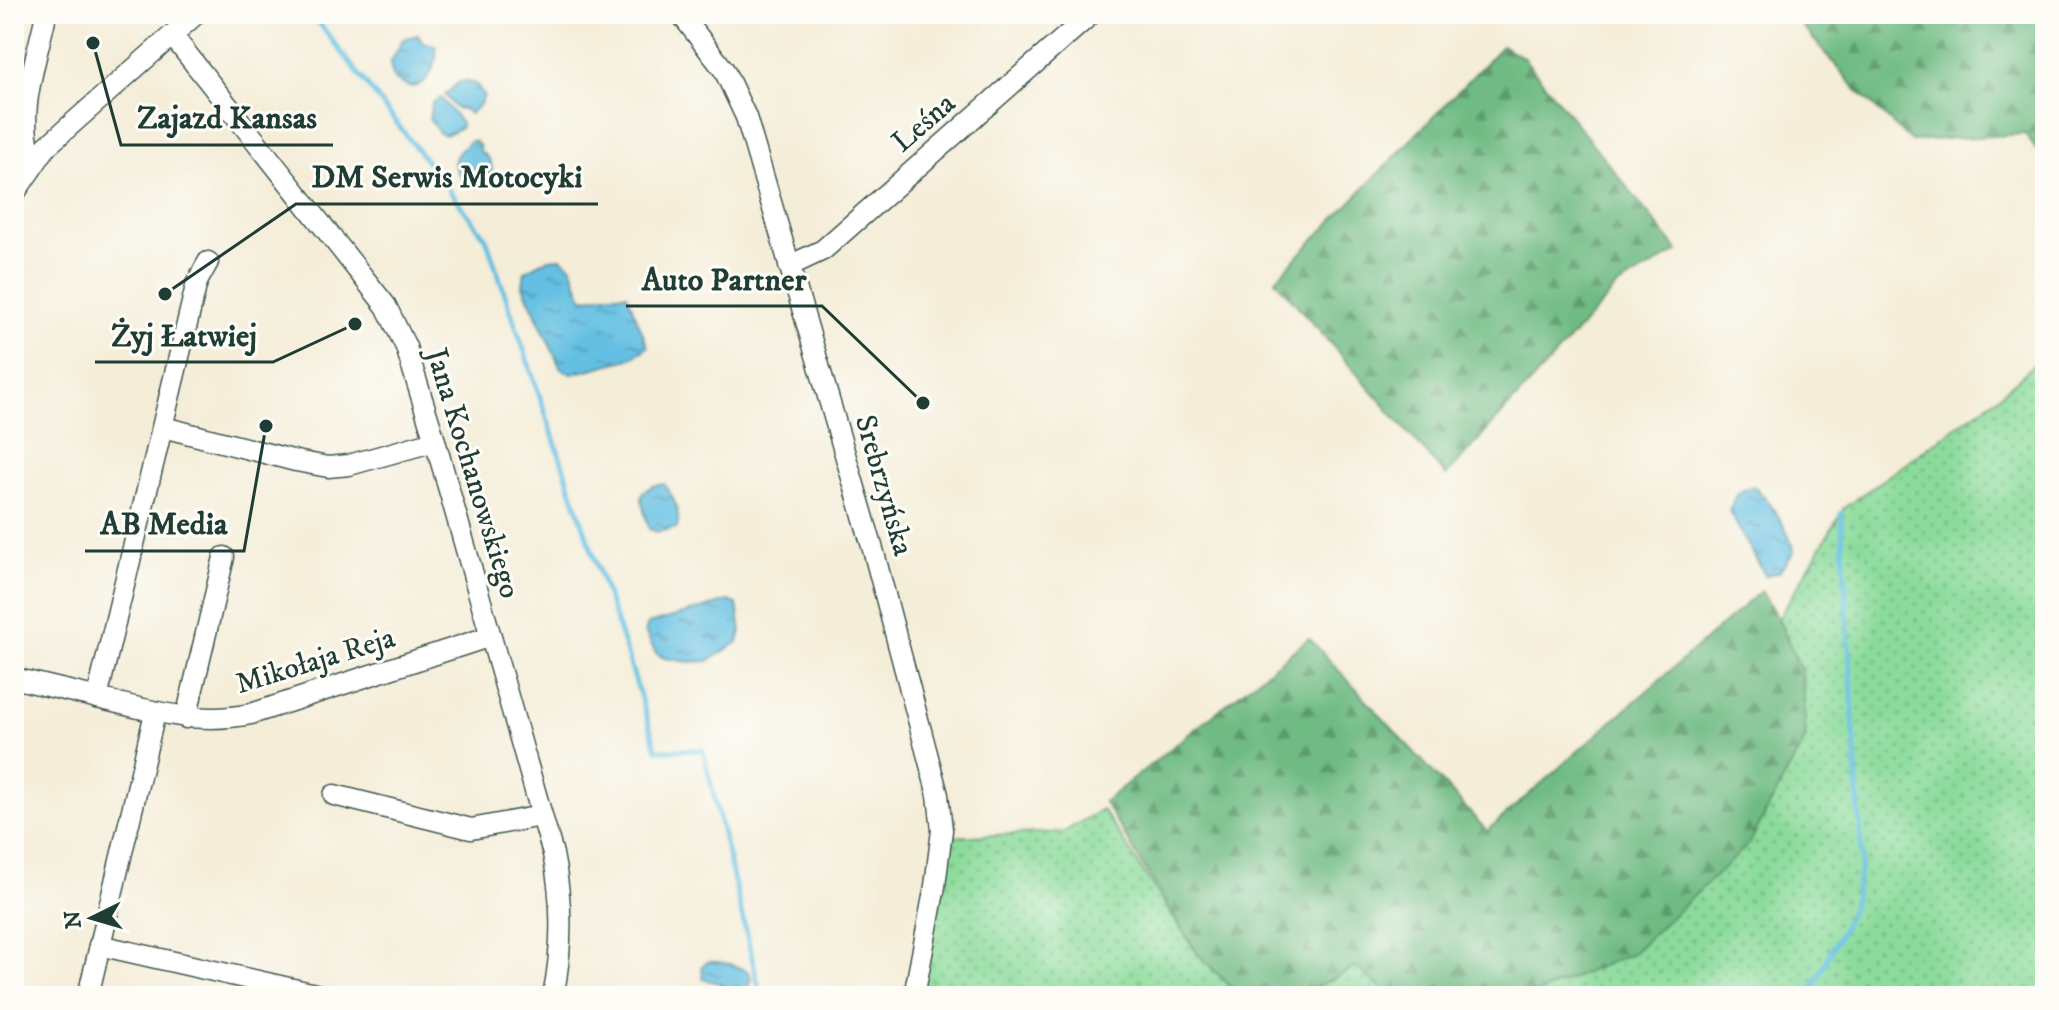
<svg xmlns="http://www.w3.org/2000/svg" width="2059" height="1010" font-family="'IM FELL DW Pica',serif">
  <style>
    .grass { fill: url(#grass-dots); stroke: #558c68; stroke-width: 2 }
    .forest { fill: url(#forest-firs); stroke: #487c5c; stroke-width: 2 }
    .water { fill: url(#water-ripples); stroke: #427e8b; stroke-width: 2 }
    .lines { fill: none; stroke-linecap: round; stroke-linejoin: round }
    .stream { stroke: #64c0e2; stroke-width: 5 }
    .minor-casing { stroke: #3f574d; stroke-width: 23 }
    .minor { stroke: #fff; stroke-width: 20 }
    .labels { text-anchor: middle; stroke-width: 6; stroke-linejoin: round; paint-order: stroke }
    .street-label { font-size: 30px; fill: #1f3d34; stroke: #fdfcf7 }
    .leader { fill: none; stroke: #1f3d34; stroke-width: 3 }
    .callout-dot { fill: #1f3d34; stroke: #fdfcf7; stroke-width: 3 }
    .callout-label { font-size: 32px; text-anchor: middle; font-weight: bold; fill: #1f3d34; stroke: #fdfcf7; stroke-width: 6; stroke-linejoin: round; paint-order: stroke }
  </style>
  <defs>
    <pattern id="grass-dots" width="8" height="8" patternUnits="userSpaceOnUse" patternTransform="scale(2)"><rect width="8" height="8" fill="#8bdb9b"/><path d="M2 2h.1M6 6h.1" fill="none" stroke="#71b37f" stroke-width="1.8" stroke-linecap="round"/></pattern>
    <pattern id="forest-firs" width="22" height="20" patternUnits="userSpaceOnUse" patternTransform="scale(2)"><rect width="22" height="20" fill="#70bb83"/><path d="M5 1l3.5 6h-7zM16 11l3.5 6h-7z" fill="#5b996c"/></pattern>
    <pattern id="water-ripples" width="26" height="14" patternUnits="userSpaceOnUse" patternTransform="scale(2)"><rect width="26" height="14" fill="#64c0e2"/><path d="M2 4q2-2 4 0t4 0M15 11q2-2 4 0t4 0" fill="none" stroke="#529db8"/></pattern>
  </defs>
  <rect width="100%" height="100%" fill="#fdfcf7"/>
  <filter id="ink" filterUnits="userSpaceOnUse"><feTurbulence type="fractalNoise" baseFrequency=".0125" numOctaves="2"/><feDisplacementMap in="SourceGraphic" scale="16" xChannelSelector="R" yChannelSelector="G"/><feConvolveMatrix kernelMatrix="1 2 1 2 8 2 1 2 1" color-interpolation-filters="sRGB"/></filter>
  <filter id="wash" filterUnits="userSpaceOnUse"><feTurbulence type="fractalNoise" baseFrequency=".006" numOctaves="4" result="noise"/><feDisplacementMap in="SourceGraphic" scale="32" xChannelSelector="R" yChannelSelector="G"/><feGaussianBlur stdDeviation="1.8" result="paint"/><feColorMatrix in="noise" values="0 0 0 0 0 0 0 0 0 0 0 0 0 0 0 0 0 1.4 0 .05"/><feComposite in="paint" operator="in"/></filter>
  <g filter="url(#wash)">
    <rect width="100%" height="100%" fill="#f4edd8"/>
    <!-- grass -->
    <g class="grass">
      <polygon points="2045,355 2045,996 1531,996 1634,952 1802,673 1778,619 1844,508 1995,399"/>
      <polygon points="1102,809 1197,953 1240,996 922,996 948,837 1064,832"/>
      <polygon points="1356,966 1390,996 1298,996"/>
    </g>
    <!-- forest -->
    <g class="forest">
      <polygon points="1792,14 2045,14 2045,162 2025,134 1911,141 1856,89"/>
      <polygon points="1502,46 1523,57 1678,251 1617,287 1446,476 1275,280"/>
      <polygon points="1761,591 1778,619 1802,673 1806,737 1749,844 1634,952 1531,996 1390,996 1356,967 1298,996 1240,996 1197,953 1104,802 1309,638 1487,831"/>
    </g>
    <!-- water -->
    <g class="water">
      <path d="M418 35 422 42 435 45C440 59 429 85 412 87 406 87 400 82 394 79L390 64 403 39Z"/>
      <polygon points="465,81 477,85 484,96 480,104 470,114 464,109 457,110 445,95 458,83"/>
      <polygon points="441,98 461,123 461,127 446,135 439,133 429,118 432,103"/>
      <path d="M470 141H474L479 145 480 152C490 157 492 163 492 174L466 182C447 161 453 158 470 141Z"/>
      <polygon points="561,258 571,266 583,299 610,294 627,294 648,347 629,359 572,374 561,369 523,286 525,271 549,259"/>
      <path d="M664 484C674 498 681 511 677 528L658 532 649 529 641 499 643 492 653 486Z"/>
      <path d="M1753 486C1771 501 1788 529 1794 552L1779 572 1765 575 1729 511 1737 493Z"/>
      <polygon points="728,601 737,604 741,632 738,642 708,661 689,662 664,658 656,653 645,632 648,624"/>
      <path d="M709 961 730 964 748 971 751 978 746 996H700C709 991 717 998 726 990L719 983 703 979 702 966Z"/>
    </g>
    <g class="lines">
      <!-- stream -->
      <g class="stream">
        <polyline points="312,14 486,238 628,657 657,750 703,750 761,996"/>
        <polyline points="1809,996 1852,909 1862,862 1841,513"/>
      </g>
    </g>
  </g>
  <g filter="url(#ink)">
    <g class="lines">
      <defs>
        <g id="minor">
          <polyline points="681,14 724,70 746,117 874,553 938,795 942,830 935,886 914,996"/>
          <path d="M172 35 386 306 406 347 435 441 553 854C563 902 563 948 553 996"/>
          <path d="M34 162C14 117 37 60 46 14"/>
          <polyline points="14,194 47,146 196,14"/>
          <polyline points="789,266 823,250 1091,14"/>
          <polyline points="163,427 296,461 328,467 349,465 435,441"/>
          <path d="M14 678C42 685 70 691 98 698 150 711 198 725 251 714L491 636"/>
          <polyline points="97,698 197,282 208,262"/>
          <polyline points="186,718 224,557"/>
          <polyline points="334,795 471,829 541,816"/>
          <polyline points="99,945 324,996"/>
          <polyline points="88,996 155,713"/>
        </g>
      </defs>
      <!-- minor casing -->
      <use href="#minor" class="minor-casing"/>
      <!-- minor -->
      <use href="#minor" class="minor"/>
    </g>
  </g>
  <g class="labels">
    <!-- street labels -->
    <g class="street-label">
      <text transform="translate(923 122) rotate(-41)" y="10">Leśna</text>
      <text transform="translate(474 473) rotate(73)" y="10">Jana Kochanowskiego</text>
      <text transform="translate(885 485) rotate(74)" y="10">Srebrzyńska</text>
      <text transform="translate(315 660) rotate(-17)" y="10">Mikołaja Reja</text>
    </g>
  </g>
  <!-- callouts -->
  <path class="leader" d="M93 43L121 145H333M165 294L296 204H598M923 403L822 306H626M355 324L273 362H95M266 426L244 551H85"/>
  <g class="callout-dot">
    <circle cx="93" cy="43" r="8"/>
    <circle cx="165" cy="294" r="8"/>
    <circle cx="923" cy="403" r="8"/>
    <circle cx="355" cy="324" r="8"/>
    <circle cx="266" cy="426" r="8"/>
  </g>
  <g class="callout-label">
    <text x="227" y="128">Zajazd Kansas</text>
    <text x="447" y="187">DM Serwis Motocyki</text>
    <text x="724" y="290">Auto Partner</text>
    <text x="184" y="346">Żyj Łatwiej</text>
    <text x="164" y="534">AB Media</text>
  </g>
  <!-- margin -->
  <rect width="2059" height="1010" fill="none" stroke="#fdfcf7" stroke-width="48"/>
  <!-- north arrow -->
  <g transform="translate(92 918) rotate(265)" stroke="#fdfcf7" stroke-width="6" paint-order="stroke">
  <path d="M0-6L14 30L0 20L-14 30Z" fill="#1f3d34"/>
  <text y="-12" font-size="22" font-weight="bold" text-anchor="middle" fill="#1f3d34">N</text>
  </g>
</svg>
